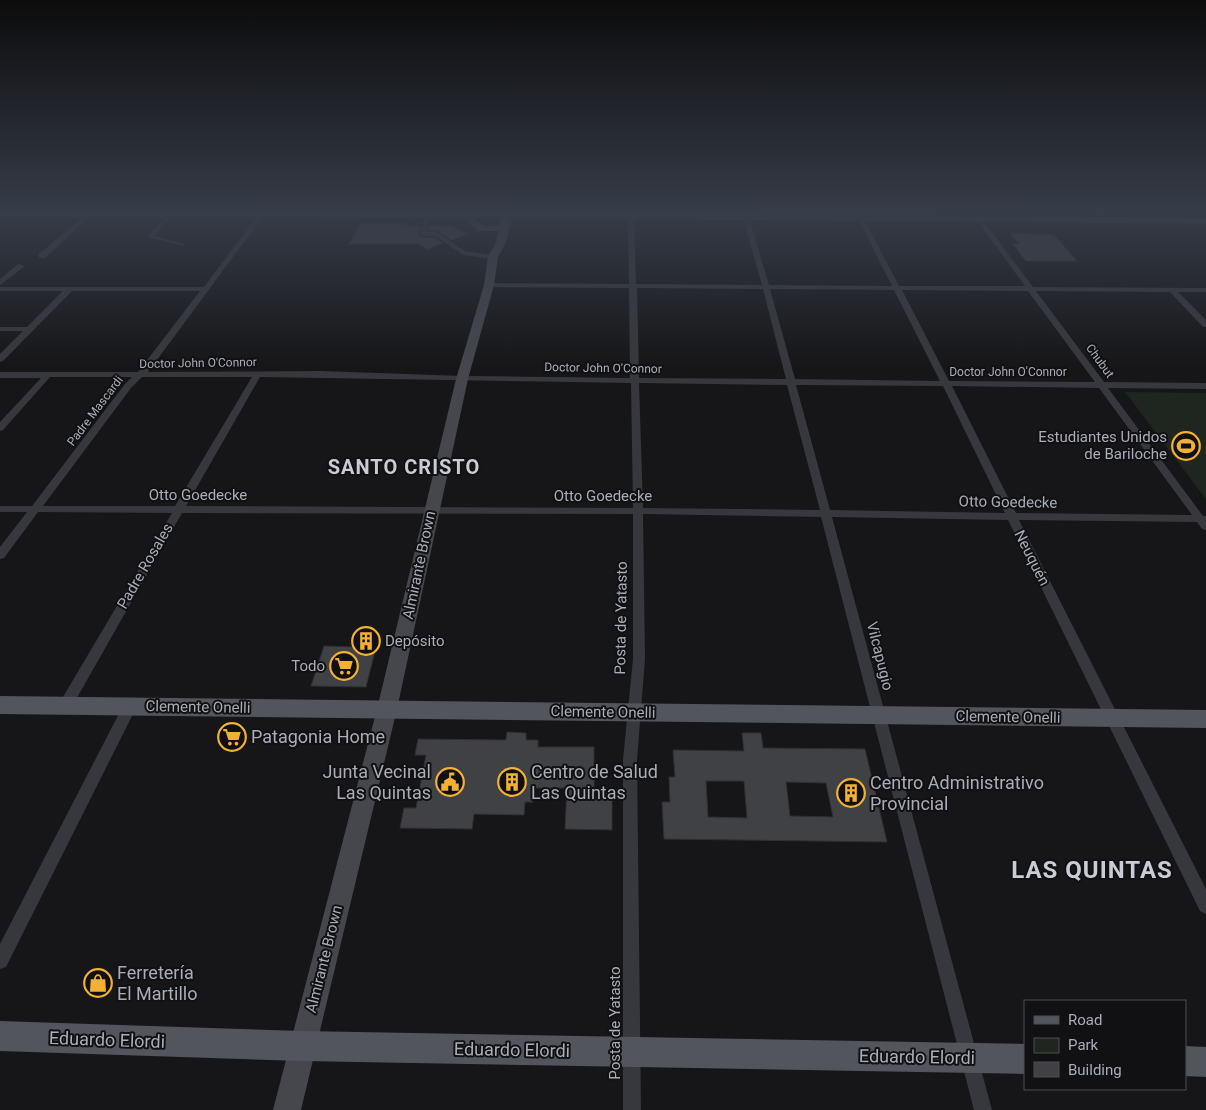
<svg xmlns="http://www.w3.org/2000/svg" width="1206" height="1110" font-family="Roboto,sans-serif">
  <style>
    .green { fill: #1e261f }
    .building { fill: #404145; stroke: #303034; fill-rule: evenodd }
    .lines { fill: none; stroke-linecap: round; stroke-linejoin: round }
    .lane { stroke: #37383d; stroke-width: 4 }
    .street { fill: #37383d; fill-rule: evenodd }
    .secondary { fill: #45474d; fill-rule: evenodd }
    .primary { fill: #53555c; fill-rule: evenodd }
    .labels { text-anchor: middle; stroke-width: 4; stroke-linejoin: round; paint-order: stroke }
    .far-street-label { font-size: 12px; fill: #a8adb8; stroke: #111113 }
    .poi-label { font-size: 15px; fill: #a8adb8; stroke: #111113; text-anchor: end }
    .street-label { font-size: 15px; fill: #a8adb8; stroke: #111113 }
    .near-poi-label { font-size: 18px; fill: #a8adb8; stroke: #111113; text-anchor: start }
    .near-street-label { font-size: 18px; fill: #a8adb8; stroke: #111113 }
    .district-label { font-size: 20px; font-weight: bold; letter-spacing: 1px; fill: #c9ccd4; stroke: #111113 }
    .near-district-label { font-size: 24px; font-weight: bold; letter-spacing: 1px; fill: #c9ccd4; stroke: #111113 }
  </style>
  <rect width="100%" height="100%" fill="#161618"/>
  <!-- green -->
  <polygon class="green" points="1125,392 1206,393 1206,499"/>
  <!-- building -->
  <g class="building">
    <polygon points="361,223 407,223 406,226 421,226 418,234 420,237 435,238 443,243 428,249 419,244 349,244"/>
    <polygon points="429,226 451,226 468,234 451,240 438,231 427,230"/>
    <polygon points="1010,233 1054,235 1077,261 1026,261 1013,244 1019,244"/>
    <polygon points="356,635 379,635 366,687 311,686 324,646 352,647"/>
    <polygon points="507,732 526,733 526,740 538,740 538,747 594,747 594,788 612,789 612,830 565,829 567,788 535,788 533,802 525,802 524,815 474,814 472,829 400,828 404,808 416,808 426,755 415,755 418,739 506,740"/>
    <path d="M742 733H761L763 748 865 749 887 842 664 839 662 802H670L669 777H675L673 750 744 751ZM706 781H744L747 818 708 817ZM786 782 826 783 833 817 790 816Z"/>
  </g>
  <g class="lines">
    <!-- lane -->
    <g class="lane">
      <polyline points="428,216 422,234 436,234 464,253 493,257"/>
      <polyline points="0,329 30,329"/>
    </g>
    <!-- street -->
    <g class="street">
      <path d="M261 211H267L148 372 321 371 462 376 630 378 629 288 489 287 485 285 489 283 629 284 628 216 631 214 634 216 636 284 762 285 741 211H747L769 285 892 286 854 211H860L899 286H1025L970 211H976L1033 287 1206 288V292H1178L1206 320V327H1203L1170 292 1036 291 1104 382 1206 383V389L1108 388 1203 516H1206V530L1202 529 1197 522 1019 520 1206 889V914L1200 911 1008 520 832 517 992 1110H974L821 517 643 514 645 659 637 760 641 1110H623V760L633 659V514L182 513 70 710 65 711 60 710 58 706 60 702 172 513 38 512 4 558 0 559V547L27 512H0V506H32L125 384 132 377H50L3 430 0 431V422L41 378H0V372H138L200 291H72L3 361 0 362V354L63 291H0V287H204ZM637 288 763 289 786 379 639 378ZM770 289 894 290 940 381 795 379ZM902 290 1028 291 1095 382 949 381ZM142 377H252L175 506H43L131 388ZM260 377 631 383 633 508 186 506ZM639 383 787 385 820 510 643 508ZM796 385 943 386 1005 513 830 510ZM952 386 1099 388 1192 515 1016 513Z"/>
      <polygon points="1090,211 1097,211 1105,220 1100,221"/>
      <polygon points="88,213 93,214 45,258 39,258 39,254"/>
      <polygon points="168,214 173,215 155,236 184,244 184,246 147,237"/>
      <polygon points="18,264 25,266 0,285 0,279"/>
      <polygon points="130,701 135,702 137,706 6,967 0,969 0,944 125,702"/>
    </g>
    <!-- secondary -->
    <path class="secondary" d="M0 211H467L1206 218V224L512 218 506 242 498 257 494 285 468 379 397 709 301 1110H273L377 709 456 379 484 285 488 257 496 242 499 231H478L463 218 0 217ZM503 217 498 225C487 228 480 225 473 218Z"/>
    <!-- primary -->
    <g class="primary">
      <polygon points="0,696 1206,710 1206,728 0,714"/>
      <polygon points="0,1021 302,1031 1025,1044 1025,1074 302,1061 0,1051"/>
      <polygon points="1185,1046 1206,1047 1206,1077 1185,1076"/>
    </g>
  </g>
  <!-- sky -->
  <linearGradient id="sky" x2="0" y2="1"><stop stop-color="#0c0c0d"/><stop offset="0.58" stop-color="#363c48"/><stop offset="1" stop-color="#363c48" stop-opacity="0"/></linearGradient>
  <rect width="1206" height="366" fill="url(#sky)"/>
  <!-- icons -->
  <defs>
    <symbol id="stadium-ring" viewBox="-11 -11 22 22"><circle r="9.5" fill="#111113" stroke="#f2b134" stroke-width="1.5"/><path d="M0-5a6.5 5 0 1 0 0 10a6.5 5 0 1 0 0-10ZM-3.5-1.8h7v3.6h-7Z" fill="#f2b134"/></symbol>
    <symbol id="building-ring" viewBox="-11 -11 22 22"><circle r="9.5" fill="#111113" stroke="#f2b134" stroke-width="1.5"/><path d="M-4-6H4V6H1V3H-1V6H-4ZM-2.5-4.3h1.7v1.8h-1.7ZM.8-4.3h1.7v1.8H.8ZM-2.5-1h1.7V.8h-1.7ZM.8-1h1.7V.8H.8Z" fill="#f2b134"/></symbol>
    <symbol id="supermarket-ring" viewBox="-11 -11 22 22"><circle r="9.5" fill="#111113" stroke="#f2b134" stroke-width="1.5"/><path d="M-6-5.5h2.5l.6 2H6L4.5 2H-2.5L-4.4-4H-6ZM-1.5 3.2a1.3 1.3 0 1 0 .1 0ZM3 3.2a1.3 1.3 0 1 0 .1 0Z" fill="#f2b134"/></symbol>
    <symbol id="civic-ring" viewBox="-11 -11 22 22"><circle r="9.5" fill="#111113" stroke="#f2b134" stroke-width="1.5"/><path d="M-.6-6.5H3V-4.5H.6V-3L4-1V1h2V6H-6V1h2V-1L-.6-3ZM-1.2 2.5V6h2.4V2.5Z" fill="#f2b134"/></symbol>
    <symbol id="shop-ring" viewBox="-11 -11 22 22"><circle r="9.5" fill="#111113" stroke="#f2b134" stroke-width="1.5"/><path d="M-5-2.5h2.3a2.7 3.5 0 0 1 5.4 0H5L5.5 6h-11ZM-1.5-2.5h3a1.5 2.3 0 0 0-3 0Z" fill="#f2b134"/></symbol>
  </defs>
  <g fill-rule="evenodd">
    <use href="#stadium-ring" x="1170" y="430" width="32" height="32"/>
    <use href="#building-ring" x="350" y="625" width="32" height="32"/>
    <use href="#supermarket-ring" x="328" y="650" width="32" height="32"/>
    <use href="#supermarket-ring" x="216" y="721" width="32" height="32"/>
    <use href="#civic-ring" x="434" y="766" width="32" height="32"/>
    <use href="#building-ring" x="496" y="766" width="32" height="32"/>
    <use href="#building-ring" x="835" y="777" width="32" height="32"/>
    <use href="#shop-ring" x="82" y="967" width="32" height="32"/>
  </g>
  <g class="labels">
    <!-- far-street labels -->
    <g class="far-street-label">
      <text transform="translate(1100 361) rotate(54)" y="4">Chubut</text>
      <text transform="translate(198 363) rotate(-1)" y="4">Doctor John O'Connor</text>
      <text transform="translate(603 368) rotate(1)" y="4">Doctor John O'Connor</text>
      <text x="1008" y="376">Doctor John O'Connor</text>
      <text transform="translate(95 411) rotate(-53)" y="4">Padre Mascardi</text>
    </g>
    <!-- poi labels -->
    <g class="poi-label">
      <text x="1167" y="442">Estudiantes Unidos<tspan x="1167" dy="17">de Bariloche</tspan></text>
      <text x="385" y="646" text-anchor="start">Depósito</text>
      <text x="325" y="671">Todo</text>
    </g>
    <!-- street labels -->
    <g class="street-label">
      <text x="198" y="500">Otto Goedecke</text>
      <text x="603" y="501">Otto Goedecke</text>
      <text transform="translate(1008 502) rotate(1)" y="5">Otto Goedecke</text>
      <text transform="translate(1032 558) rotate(63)" y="5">Neuquén</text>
      <text transform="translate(419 565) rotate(-78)" y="5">Almirante Brown</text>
      <text transform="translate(145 566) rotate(-60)" y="5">Padre Rosales</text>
      <text transform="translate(621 618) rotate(-89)" y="5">Posta de Yatasto</text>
      <text transform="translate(880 656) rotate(76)" y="5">Vilcapugio</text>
      <text transform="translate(198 707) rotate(1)" y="5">Clemente Onelli</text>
      <text transform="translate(603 712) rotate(1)" y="5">Clemente Onelli</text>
      <text transform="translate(1008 717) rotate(1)" y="5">Clemente Onelli</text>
      <text transform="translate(324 959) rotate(-76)" y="5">Almirante Brown</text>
      <text transform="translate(615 1023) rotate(-90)" y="5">Posta de Yatasto</text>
    </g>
    <!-- near-poi labels -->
    <g class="near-poi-label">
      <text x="251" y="743">Patagonia Home</text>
      <text x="431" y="778" text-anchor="end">Junta Vecinal<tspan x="431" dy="21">Las Quintas</tspan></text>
      <text x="531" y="778">Centro de Salud<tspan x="531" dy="21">Las Quintas</tspan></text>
      <text x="870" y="789">Centro Administrativo<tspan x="870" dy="21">Provincial</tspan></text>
      <text x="117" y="979">Ferretería<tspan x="117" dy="21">El Martillo</tspan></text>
    </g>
    <!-- near-street labels -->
    <g class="near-street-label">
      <text transform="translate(107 1040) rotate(2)" y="6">Eduardo Elordi</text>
      <text transform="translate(512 1050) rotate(1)" y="6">Eduardo Elordi</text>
      <text transform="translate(917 1057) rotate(1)" y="6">Eduardo Elordi</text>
    </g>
    <!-- district labels -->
    <g class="district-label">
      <text x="404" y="474">SANTO CRISTO</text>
    </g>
    <!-- near-district labels -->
    <g class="near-district-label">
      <text x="1092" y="878">LAS QUINTAS</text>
    </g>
  </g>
  <!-- legend -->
  <rect x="1024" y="1000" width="162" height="90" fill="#111113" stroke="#4d4f55"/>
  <rect x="1034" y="1016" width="25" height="8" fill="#53555c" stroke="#4d4f55"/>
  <text x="1068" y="1025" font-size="15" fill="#a8adb8">Road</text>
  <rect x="1034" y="1038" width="25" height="15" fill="#1e261f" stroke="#4d4f55"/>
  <text x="1068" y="1050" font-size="15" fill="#a8adb8">Park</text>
  <rect x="1034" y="1062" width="25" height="15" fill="#404145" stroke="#4d4f55"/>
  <text x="1068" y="1075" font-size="15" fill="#a8adb8">Building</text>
</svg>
